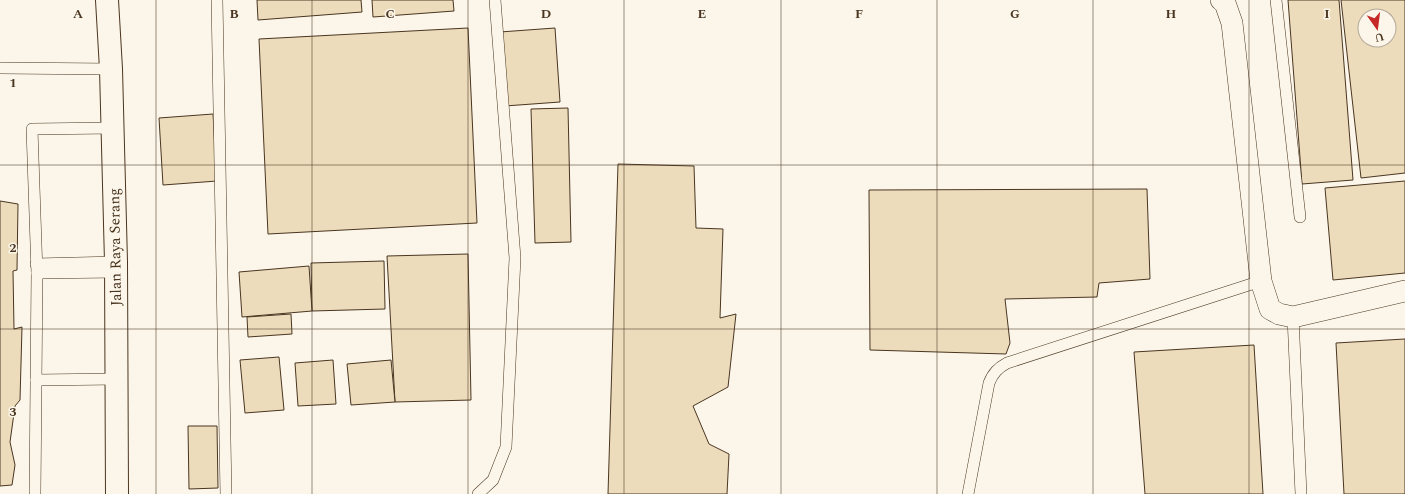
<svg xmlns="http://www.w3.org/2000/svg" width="1405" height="494" font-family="Spectral,serif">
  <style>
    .building { fill: #ecdcbc; stroke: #4a3520; fill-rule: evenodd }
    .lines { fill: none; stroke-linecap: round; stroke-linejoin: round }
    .service-casing { stroke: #4a3520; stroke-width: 12 }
    .minor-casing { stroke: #4a3520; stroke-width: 22 }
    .trunk-casing { stroke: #4a3520; stroke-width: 24 }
    .service { stroke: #fbf6e9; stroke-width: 11 }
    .minor { stroke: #fbf6e9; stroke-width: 21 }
    .trunk { stroke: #fbf6e9; stroke-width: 22 }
    .grid { fill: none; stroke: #4a3520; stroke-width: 1; stroke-opacity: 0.55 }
    .labels { text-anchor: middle; stroke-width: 3; stroke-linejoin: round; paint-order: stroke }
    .street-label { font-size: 15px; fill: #4a3520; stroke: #fbf6e9 }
    .grid-label { font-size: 13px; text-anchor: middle; font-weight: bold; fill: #4a3520; stroke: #fbf6e9; stroke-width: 3; stroke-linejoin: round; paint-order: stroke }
  </style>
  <rect width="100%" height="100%" fill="#fbf6e9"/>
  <!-- building -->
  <g class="building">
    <polygon points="257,0 361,0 362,12 258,20"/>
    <polygon points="372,0 453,0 454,11 373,17"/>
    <polygon points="1288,0 1339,0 1353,180 1302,184"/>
    <path d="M1341 0H1405V173L1361 178ZM1365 16H1389V40H1365Z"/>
    <polygon points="468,28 477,223 268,234 259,39"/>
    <polygon points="555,28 560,102 505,106 500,32"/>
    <polygon points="568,108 571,242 535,243 531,109"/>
    <polygon points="213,114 217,181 163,185 159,118"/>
    <polygon points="618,164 694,166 696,228 723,229 720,318 736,314 728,387 693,406 709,444 729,454 727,494 608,494"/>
    <polygon points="1405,181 1405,273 1333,280 1325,188"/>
    <polygon points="1147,189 1150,279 1099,283 1097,297 1005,299 1010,343 1006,354 870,350 869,190"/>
    <polygon points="0,201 18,204 17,270 13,271 14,329 22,327 20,400 15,406 10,442 15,465 12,485 0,486"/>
    <polygon points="468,254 471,400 395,402 387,256"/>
    <polygon points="384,261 385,309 312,311 311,263"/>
    <polygon points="309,266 312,311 242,317 239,272"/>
    <polygon points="291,314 292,334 248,337 247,317"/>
    <polygon points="1405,339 1405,494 1344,494 1336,343"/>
    <polygon points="1254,345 1263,494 1145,494 1134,352"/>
    <polygon points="279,357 284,410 245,413 240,360"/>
    <polygon points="333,360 336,404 298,406 295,363"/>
    <polygon points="391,360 395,402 351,405 347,364"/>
    <polygon points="188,426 217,426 218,488 189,489"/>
  </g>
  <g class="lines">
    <defs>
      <g id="service">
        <polyline points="217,0 226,494"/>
        <polyline points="1276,0 1300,217"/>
        <polyline points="0,68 111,69"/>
        <polyline points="36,264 116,262"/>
        <polyline points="37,273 116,272"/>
        <polyline points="1293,317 1301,494"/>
        <polyline points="36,380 116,379"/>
        <polyline points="35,494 37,273 32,129 112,128"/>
        <polyline points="478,494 493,480 506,447 515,258 495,0"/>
        <path d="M968 494 989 383C993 373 998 368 1007 363L1261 281"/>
      </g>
      <polyline id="minor" points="1221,0 1225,3 1232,23 1261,281 1270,309 1279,314 1293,317 1405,291"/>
      <polyline id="trunk" points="107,0 111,69 116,262 117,494"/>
    </defs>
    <!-- service casing -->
    <use href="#service" class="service-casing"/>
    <!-- minor casing -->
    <use href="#minor" class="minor-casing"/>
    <!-- trunk casing -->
    <use href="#trunk" class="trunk-casing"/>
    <!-- service -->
    <use href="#service" class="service"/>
    <!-- minor -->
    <use href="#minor" class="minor"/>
    <!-- trunk -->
    <use href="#trunk" class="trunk"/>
  </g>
  <!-- grid -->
  <path class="grid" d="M156 0V494M312 0V494M468 0V494M624 0V494M781 0V494M937 0V494M1093 0V494M1249 0V494M0 165H1405M0 329H1405"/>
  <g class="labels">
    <!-- street labels -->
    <g class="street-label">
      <text transform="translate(115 247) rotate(-91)" y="5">Jalan Raya Serang</text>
    </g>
  </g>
  <g class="grid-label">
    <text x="78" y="18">A</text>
    <text x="234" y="18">B</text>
    <text x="390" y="18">C</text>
    <text x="546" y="18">D</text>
    <text x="702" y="18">E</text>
    <text x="859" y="18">F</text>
    <text x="1015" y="18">G</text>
    <text x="1171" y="18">H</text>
    <text x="1327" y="18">I</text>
    <text x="13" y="87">1</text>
    <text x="13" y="252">2</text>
    <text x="13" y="416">3</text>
  </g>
  <!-- north arrow -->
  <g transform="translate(1377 28) rotate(166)"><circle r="19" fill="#fbf6e9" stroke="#b4a999"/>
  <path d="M0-3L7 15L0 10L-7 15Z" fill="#c62828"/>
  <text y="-6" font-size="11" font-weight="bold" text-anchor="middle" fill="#4a3520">U</text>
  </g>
</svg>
